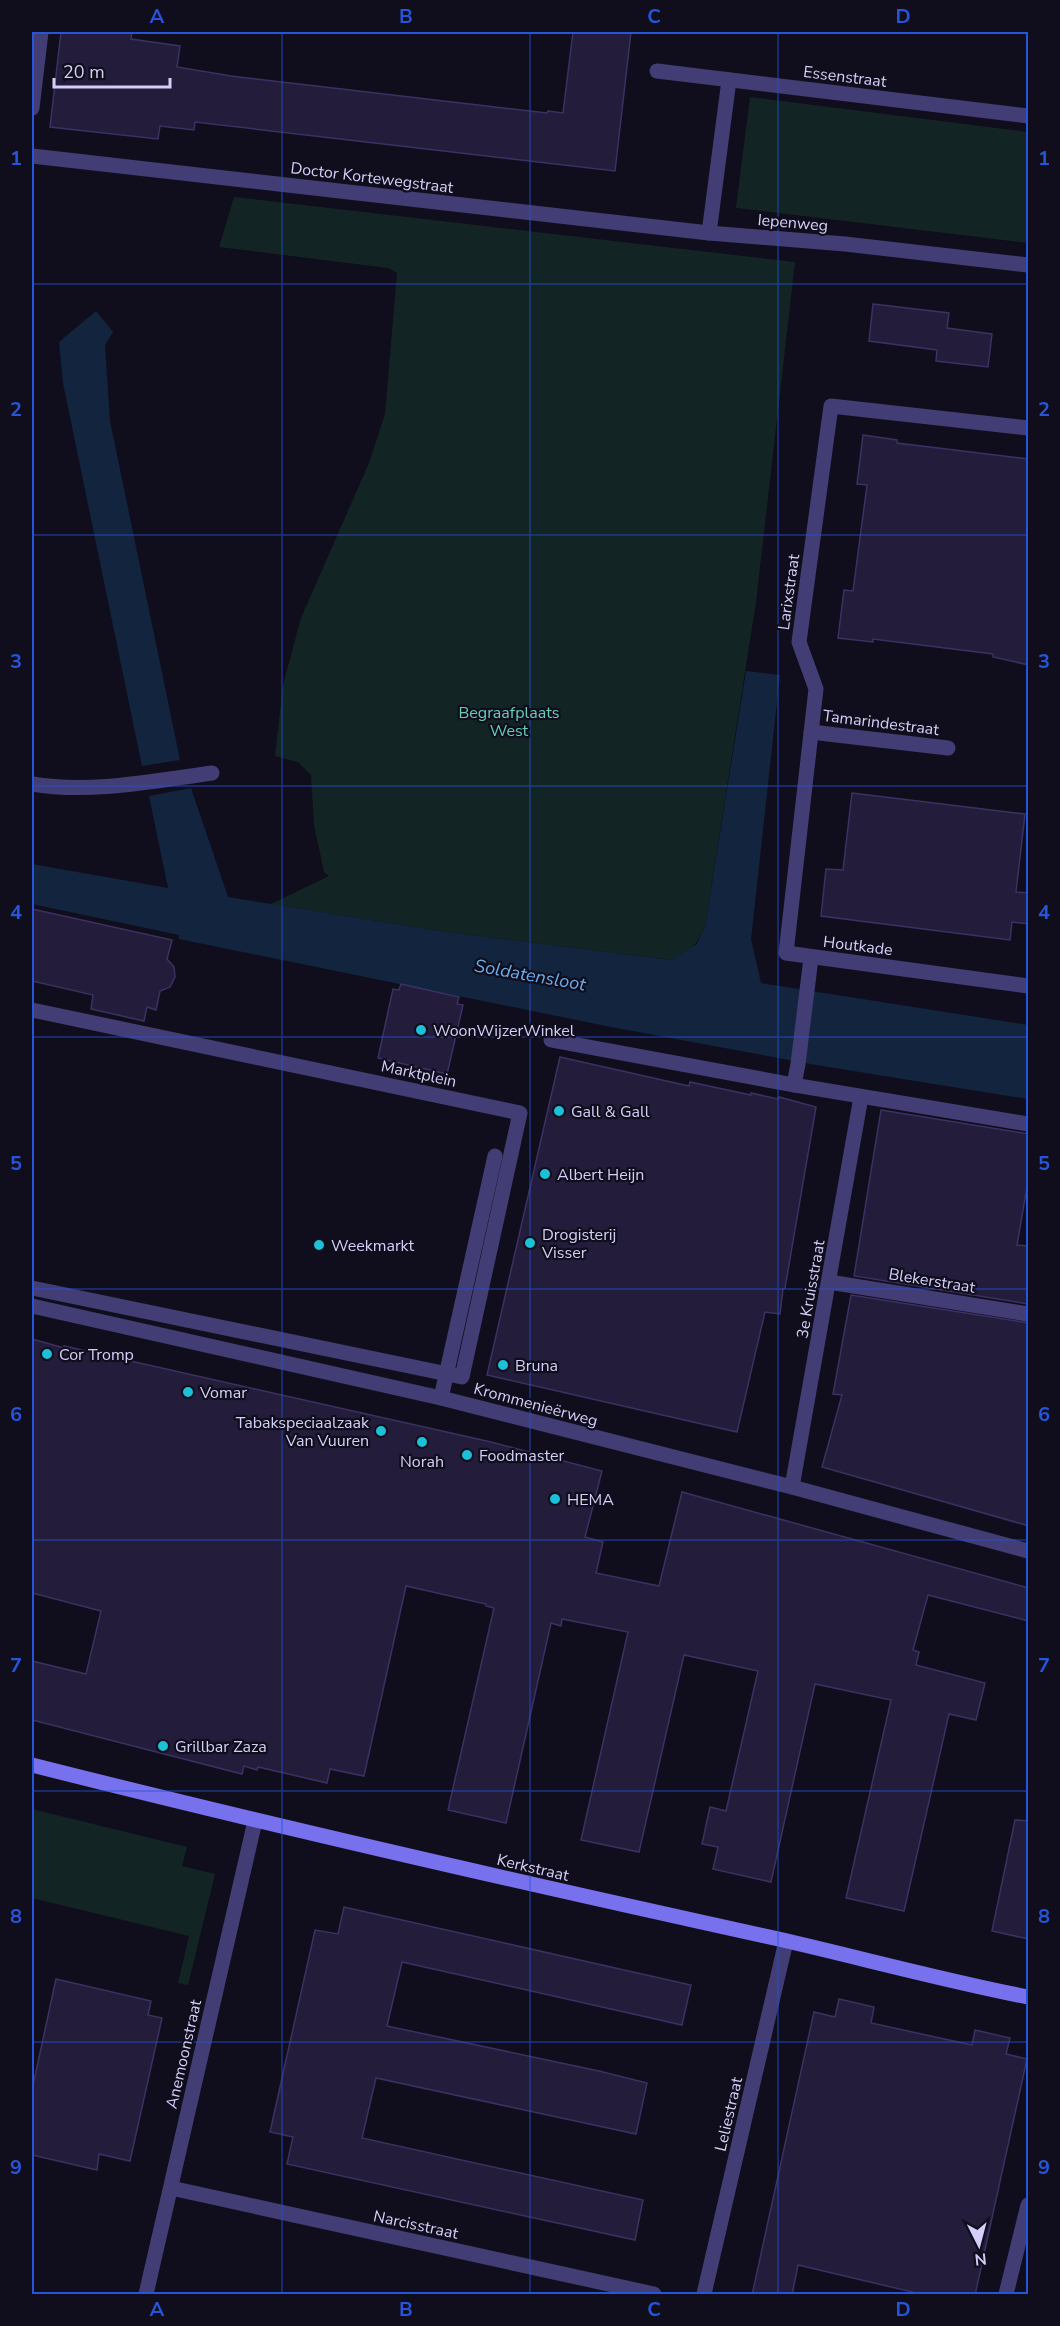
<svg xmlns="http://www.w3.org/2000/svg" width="1060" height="2326" font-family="'Nunito Sans',sans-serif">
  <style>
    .green { fill: #122524 }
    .water { fill: #13243f }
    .building { fill: #231c3a; stroke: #3c3163; stroke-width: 1.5 }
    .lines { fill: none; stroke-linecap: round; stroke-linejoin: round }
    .lane { stroke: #423e75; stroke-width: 15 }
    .street { stroke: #423e75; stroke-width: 15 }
    .secondary { stroke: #7771ed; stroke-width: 15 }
    .grid { fill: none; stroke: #2654da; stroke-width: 1.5; stroke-opacity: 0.55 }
    .poi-dot { fill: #1cc1d8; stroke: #100e1c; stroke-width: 2 }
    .labels { text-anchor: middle; stroke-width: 4.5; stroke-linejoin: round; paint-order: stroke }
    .street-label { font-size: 16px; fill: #d4cff9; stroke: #100e1c }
    .park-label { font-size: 16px; fill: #65cfb6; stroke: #100e1c }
    .poi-label { font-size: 16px; fill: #d4cff9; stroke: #100e1c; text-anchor: start }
    .water-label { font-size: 18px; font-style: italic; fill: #69adec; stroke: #100e1c }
    .neatline { fill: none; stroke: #2654da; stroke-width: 2 }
    .grid-label { font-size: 20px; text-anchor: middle; font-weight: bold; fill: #2654da }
  </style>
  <rect width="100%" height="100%" fill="#100e1c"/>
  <!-- green -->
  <g class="green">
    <polygon points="750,97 1028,132 1028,243 736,208"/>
    <path d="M234 197 795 262 756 602 705 927C696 947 690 951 671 960L446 932 271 904 329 876 324 872 314 825 311 775 298 762 275 756 283 685 301 618 369 463 385 414 397 273 388 268 219 247Z"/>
    <polygon points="32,1809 187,1847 182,1866 215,1874 188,1985 178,1983 189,1936 32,1898"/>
  </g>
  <!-- water -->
  <g class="water">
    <polygon points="96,311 113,332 105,345 110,421 180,760 142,766 63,383 59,342"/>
    <polygon points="746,671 780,675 751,939 761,983 1028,1025 1028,1099 816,1065 611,1027 179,939 179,935 32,904 32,864 168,888 149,796 191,788 228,897 446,932 671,960 697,944 705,927"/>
  </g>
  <!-- building -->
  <g class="building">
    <polygon points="61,32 132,32 131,39 180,46 177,67 231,76 547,113 548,111 563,113 573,32 631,32 615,171 195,122 194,130 160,126 158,139 50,127"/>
    <polygon points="873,304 949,313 947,328 992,334 988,367 936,361 937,350 869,341"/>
    <polygon points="863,435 897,440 897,443 1029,459 1029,665 993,657 993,654 873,639 873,642 838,638 844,590 853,591 867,485 857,484"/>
    <polygon points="852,793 1025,814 1016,892 1029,893 1029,924 1012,922 1010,940 821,916 826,869 843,870"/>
    <polygon points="32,909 172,940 167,959 174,967 175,977 170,987 160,991 156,1010 147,1007 144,1021 91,1009 93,995 32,981"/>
    <polygon points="401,984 459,997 457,1004 463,1005 447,1074 378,1058 393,989 399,990"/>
    <polygon points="560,1057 680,1084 689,1086 690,1082 751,1095 751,1093 778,1099 779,1097 816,1107 785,1288 783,1289 780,1314 765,1312 737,1432 487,1375"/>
    <polygon points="881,1110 1029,1134 1029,1175 1017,1245 1029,1246 1029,1304 854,1276"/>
    <polygon points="851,1295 1029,1323 1029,1526 822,1467 842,1395 833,1394"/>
    <polygon points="32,1339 64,1348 64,1346 491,1442 602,1471 585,1537 603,1542 596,1573 659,1586 682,1492 1029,1588 1029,1621 928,1595 913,1650 919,1652 916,1665 985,1683 976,1720 949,1714 904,1911 846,1898 891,1700 815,1684 771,1882 713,1869 718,1847 702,1844 710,1807 726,1811 758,1671 684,1655 639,1852 581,1840 628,1632 562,1619 561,1626 551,1623 506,1823 448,1810 494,1608 486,1606 486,1604 406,1586 364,1776 330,1769 327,1783 258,1767 257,1770 244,1766 242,1774 32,1720 32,1661 86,1674 101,1611 32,1593"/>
    <polygon points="1015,1820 1029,1821 1029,1939 992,1931"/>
    <polygon points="344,1907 691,1985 682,2025 402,1962 387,2026 599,2071 647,2083 636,2134 376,2078 362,2138 643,2200 635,2240 287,2164 293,2137 270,2132 315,1930 338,1934"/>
    <polygon points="56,1979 151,2001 148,2015 162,2018 130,2161 99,2154 97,2170 32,2155 32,2090"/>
    <polygon points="839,1999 874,2007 871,2023 972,2045 975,2030 1010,2038 1006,2054 1027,2059 975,2295 925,2295 798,2265 792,2295 752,2295 814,2012 835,2017"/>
  </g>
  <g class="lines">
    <!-- lane -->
    <g class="lane">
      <polyline points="811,732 948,748"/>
      <path d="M32 784C90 794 153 781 212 773"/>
      <polyline points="441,1398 495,1156"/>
    </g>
    <!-- street -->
    <g class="street">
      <polyline points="657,71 1028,116"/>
      <polyline points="729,80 709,233 845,244 1028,265"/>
      <polyline points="32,108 41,32"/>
      <polyline points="32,156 709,233"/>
      <polyline points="1028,428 831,406 799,642 816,689 786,953 1028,986"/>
      <polyline points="32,1010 520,1113 462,1377 32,1288"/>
      <polyline points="551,1040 794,1085 1028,1124"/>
      <polyline points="794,1085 798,1064 811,958"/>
      <polyline points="829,1282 1028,1314"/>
      <polyline points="32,1306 441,1398 792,1487 1028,1551"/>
      <polyline points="792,1487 861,1097"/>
      <polyline points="171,2188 654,2294"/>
      <polyline points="146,2294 255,1821"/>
      <polyline points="704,2294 786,1941"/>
      <polyline points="1006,2294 1028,2205"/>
    </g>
    <!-- secondary -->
    <path class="secondary" d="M32 1765C281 1828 532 1885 783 1940 865 1959 946 1981 1028 1997"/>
  </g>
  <!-- grid -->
  <path class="grid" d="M282 32V2294M530 32V2294M778 32V2294M32 284H1028M32 535H1028M32 786H1028M32 1037H1028M32 1289H1028M32 1540H1028M32 1791H1028M32 2042H1028"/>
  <!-- markers -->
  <g class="poi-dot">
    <circle cx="421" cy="1030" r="6"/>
    <circle cx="559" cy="1111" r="6"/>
    <circle cx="545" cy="1174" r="6"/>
    <circle cx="530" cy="1243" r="6"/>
    <circle cx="319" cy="1245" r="6"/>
    <circle cx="47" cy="1354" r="6"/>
    <circle cx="503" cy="1365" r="6"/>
    <circle cx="188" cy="1392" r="6"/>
    <circle cx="381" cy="1431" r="6"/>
    <circle cx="422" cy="1442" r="6"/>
    <circle cx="467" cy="1455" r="6"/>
    <circle cx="555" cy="1499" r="6"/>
    <circle cx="163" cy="1746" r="6"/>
  </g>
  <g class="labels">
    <!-- street labels -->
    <g class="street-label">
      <text transform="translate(845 76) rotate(7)" y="6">Essenstraat</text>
      <text transform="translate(372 177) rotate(7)" y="6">Doctor Kortewegstraat</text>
      <text transform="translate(793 222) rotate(5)" y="6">Iepenweg</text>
      <text transform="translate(788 592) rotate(-82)" y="6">Larixstraat</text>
      <text transform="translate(881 722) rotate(7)" y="6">Tamarindestraat</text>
      <text transform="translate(858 945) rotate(7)" y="6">Houtkade</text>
      <text transform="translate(419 1073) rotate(12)" y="6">Marktplein</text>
      <text transform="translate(932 1280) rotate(9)" y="6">Blekerstraat</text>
      <text transform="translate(810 1289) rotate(-80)" y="6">3e Kruisstraat</text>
      <text transform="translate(536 1404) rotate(15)" y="6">Krommenieërweg</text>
      <text transform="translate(533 1867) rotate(13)" y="6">Kerkstraat</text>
      <text transform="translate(183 2054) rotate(-77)" y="6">Anemoonstraat</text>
      <text transform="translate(728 2114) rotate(-77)" y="6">Leliestraat</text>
      <text transform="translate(416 2224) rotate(12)" y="6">Narcisstraat</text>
    </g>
    <!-- park labels -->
    <g class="park-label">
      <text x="509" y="718">Begraafplaats<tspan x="509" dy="18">West</tspan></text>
    </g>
    <!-- poi labels -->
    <g class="poi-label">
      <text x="433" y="1036">WoonWijzerWinkel</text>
      <text x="571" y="1117">Gall &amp; Gall</text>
      <text x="557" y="1180">Albert Heijn</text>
      <text x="542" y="1240">Drogisterij<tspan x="542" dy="18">Visser</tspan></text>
      <text x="331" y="1251">Weekmarkt</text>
      <text x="59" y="1360">Cor Tromp</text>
      <text x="515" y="1371">Bruna</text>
      <text x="200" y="1398">Vomar</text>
      <text x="369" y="1428" text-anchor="end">Tabakspeciaalzaak<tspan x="369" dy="18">Van Vuuren</tspan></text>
      <text x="479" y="1461">Foodmaster</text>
      <text x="422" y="1467" text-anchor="middle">Norah</text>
      <text x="567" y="1505">HEMA</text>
      <text x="175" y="1752">Grillbar Zaza</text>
    </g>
    <!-- water labels -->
    <g class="water-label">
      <text transform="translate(530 975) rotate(10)" y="6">Soldatensloot</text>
    </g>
  </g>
  <!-- border -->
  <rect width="1060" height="2326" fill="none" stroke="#100e1c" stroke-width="66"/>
  <!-- north arrow -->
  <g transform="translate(979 2245) rotate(174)" stroke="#100e1c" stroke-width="4.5" paint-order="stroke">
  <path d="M0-4.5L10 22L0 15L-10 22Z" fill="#d4cff9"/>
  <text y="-9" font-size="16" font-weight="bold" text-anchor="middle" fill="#d4cff9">N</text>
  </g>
  <!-- scale -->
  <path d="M54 78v9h116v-9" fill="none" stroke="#d4cff9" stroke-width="3"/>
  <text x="63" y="78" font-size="18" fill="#d4cff9" stroke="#100e1c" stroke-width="4.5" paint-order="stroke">20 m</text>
  <rect x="33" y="33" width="994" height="2260" class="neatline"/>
  <g class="grid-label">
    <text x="157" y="23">A</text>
    <text x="406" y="23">B</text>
    <text x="654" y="23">C</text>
    <text x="903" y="23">D</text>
    <text x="16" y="165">1</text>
    <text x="1044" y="165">1</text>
    <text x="16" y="416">2</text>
    <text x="1044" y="416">2</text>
    <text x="16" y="668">3</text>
    <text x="1044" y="668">3</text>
    <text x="16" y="919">4</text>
    <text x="1044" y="919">4</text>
    <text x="16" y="1170">5</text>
    <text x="1044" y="1170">5</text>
    <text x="16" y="1421">6</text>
    <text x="1044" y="1421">6</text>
    <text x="16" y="1672">7</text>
    <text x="1044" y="1672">7</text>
    <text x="16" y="1923">8</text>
    <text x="1044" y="1923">8</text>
    <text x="16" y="2174">9</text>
    <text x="1044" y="2174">9</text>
    <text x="157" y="2316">A</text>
    <text x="406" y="2316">B</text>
    <text x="654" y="2316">C</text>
    <text x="903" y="2316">D</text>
  </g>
</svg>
